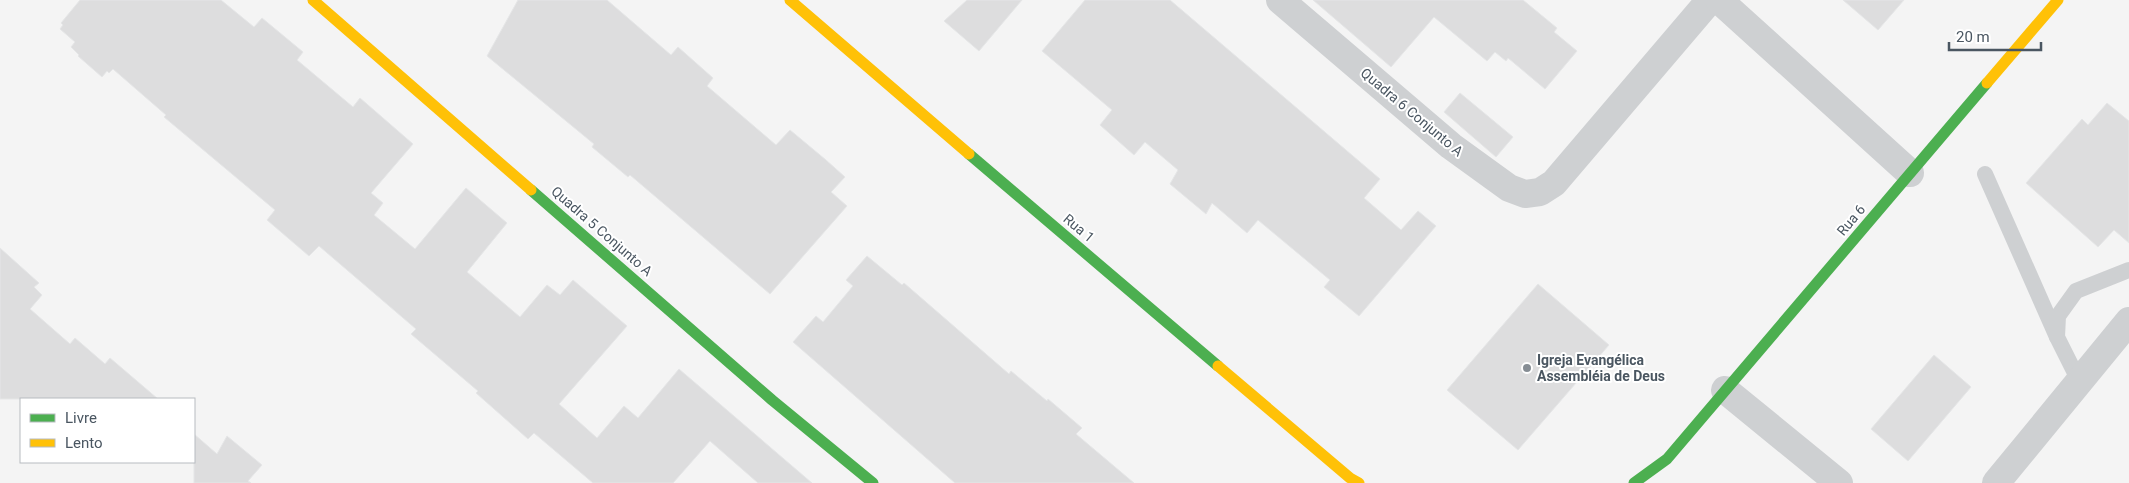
<svg xmlns="http://www.w3.org/2000/svg" width="2129" height="483" font-family="Roboto,sans-serif">
  <style>
    .building { fill: #ddddde; stroke: #e5e6e7 }
    .lines { fill: none; stroke-linecap: round; stroke-linejoin: round }
    .lane { stroke: #ced0d2; stroke-width: 16 }
    .street { stroke: #ced0d2; stroke-width: 28 }
    .fast { stroke: #4caf50; stroke-width: 11 }
    .slow { stroke: #ffc107; stroke-width: 11 }
    .poi-dot { fill: #868d94; stroke: #fff; stroke-width: 2 }
    .labels { text-anchor: middle; stroke-width: 4; stroke-linejoin: round; paint-order: stroke }
    .street-label { font-size: 14px; fill: #4a5661; stroke: #fff }
    .poi-label { font-size: 14px; font-weight: bold; fill: #4a5661; stroke: #fff; text-anchor: start }
  </style>
  <rect width="100%" height="100%" fill="#f4f4f4"/>
  <!-- building -->
  <g class="building">
    <polygon points="80,0 221,0 254,27 262,18 303,52 297,60 353,107 360,98 413,144 371,193 383,203 374,215 415,249 466,188 507,223 467,272 520,317 547,285 560,295 573,280 627,326 559,404 597,438 624,406 638,418 679,369 812,483 758,483 710,441 673,483 593,483 534,433 528,439 476,393 478,391 411,334 416,329 319,246 309,256 267,220 275,210 164,117 166,115 113,69 109,73 107,71 102,77 78,56 79,55 71,47 75,42 60,29 63,25 61,23"/>
    <polygon points="518,0 607,0 671,55 678,47 713,78 707,86 776,145 790,130 826,160 845,177 831,192 847,206 770,294 630,175 628,177 592,147 594,144 487,56"/>
    <polygon points="967,0 1022,0 979,51 944,21"/>
    <polygon points="1085,0 1170,0 1380,179 1364,198 1401,230 1418,211 1436,226 1359,316 1324,287 1330,280 1258,220 1247,233 1212,203 1206,214 1170,184 1178,170 1145,142 1134,155 1100,125 1112,110 1042,51"/>
    <polygon points="1313,0 1523,0 1557,28 1554,32 1577,51 1545,89 1508,58 1506,61 1495,52 1487,61 1434,17 1391,67"/>
    <polygon points="1843,0 1904,0 1878,30"/>
    <polygon points="1460,93 1513,137 1496,157 1444,112"/>
    <polygon points="2107,103 2129,121 2129,243 2114,230 2098,247 2026,183 2082,119 2088,125"/>
    <polygon points="0,248 39,283 34,287 42,295 30,309 70,344 75,338 105,364 110,358 158,399 0,399"/>
    <polygon points="867,256 902,285 904,283 1009,374 1011,371 1047,401 1048,399 1082,428 1076,434 1134,483 955,483 793,342 816,316 823,322 853,286 846,280"/>
    <polygon points="1538,284 1609,345 1518,450 1447,390"/>
    <polygon points="1934,355 1971,387 1908,461 1871,429"/>
    <polygon points="194,434 217,454 227,436 262,465 248,481 251,483 194,483"/>
  </g>
  <g class="lines">
    <!-- lane -->
    <g class="lane">
      <polyline points="1985,174 2057,337"/>
      <polyline points="2079,381 2057,337 2058,316 2076,291 2129,270"/>
    </g>
    <!-- street -->
    <g class="street">
      <polyline points="1280,0 1451,146 1509,188 1525,194 1540,192 1554,183 1710,0"/>
      <polyline points="1719,0 1910,173"/>
      <polyline points="1725,390 1839,483"/>
      <polyline points="1996,483 2129,321"/>
    </g>
    <!-- fast -->
    <g class="fast">
      <polyline points="969,154 1218,366"/>
      <polyline points="531,190 772,400 873,483"/>
      <polyline points="1634,483 1667,459 1987,83"/>
    </g>
    <!-- slow -->
    <g class="slow">
      <polyline points="313,0 531,190"/>
      <polyline points="790,0 969,154"/>
      <polyline points="1987,83 2058,0"/>
      <polyline points="1218,366 1350,478 1359,483"/>
    </g>
  </g>
  <!-- markers -->
  <circle class="poi-dot" cx="1527" cy="368" r="5"/>
  <g class="labels">
    <!-- street labels -->
    <g class="street-label">
      <text transform="translate(1412 112) rotate(40)" y="5">Quadra 6 Conjunto A</text>
      <text transform="translate(1851 220) rotate(-50)" y="5">Rua 6</text>
      <text transform="translate(1079 228) rotate(40)" y="5">Rua 1</text>
      <text transform="translate(602 231) rotate(41)" y="5">Quadra 5 Conjunto A</text>
    </g>
    <!-- poi labels -->
    <g class="poi-label">
      <text x="1537" y="365">Igreja Evangélica<tspan x="1537" dy="16">Assembléia de Deus</tspan></text>
    </g>
  </g>
  <!-- legend -->
  <rect x="20" y="398" width="175" height="65" fill="#ffffff" stroke="#b7bbc0"/>
  <rect x="30" y="414" width="25" height="8" fill="#4caf50" stroke="#b7bbc0"/>
  <text x="65" y="423" font-size="15" fill="#4a5661">Livre</text>
  <rect x="30" y="439" width="25" height="8" fill="#ffc107" stroke="#b7bbc0"/>
  <text x="65" y="448" font-size="15" fill="#4a5661">Lento</text>
  <!-- scale -->
  <path d="M1949 42v8h92v-8" fill="none" stroke="#4a5661" stroke-width="2.5"/>
  <text x="1956" y="42" font-size="15" fill="#4a5661" stroke="#ffffff" stroke-width="4" paint-order="stroke">20 m</text>
</svg>
